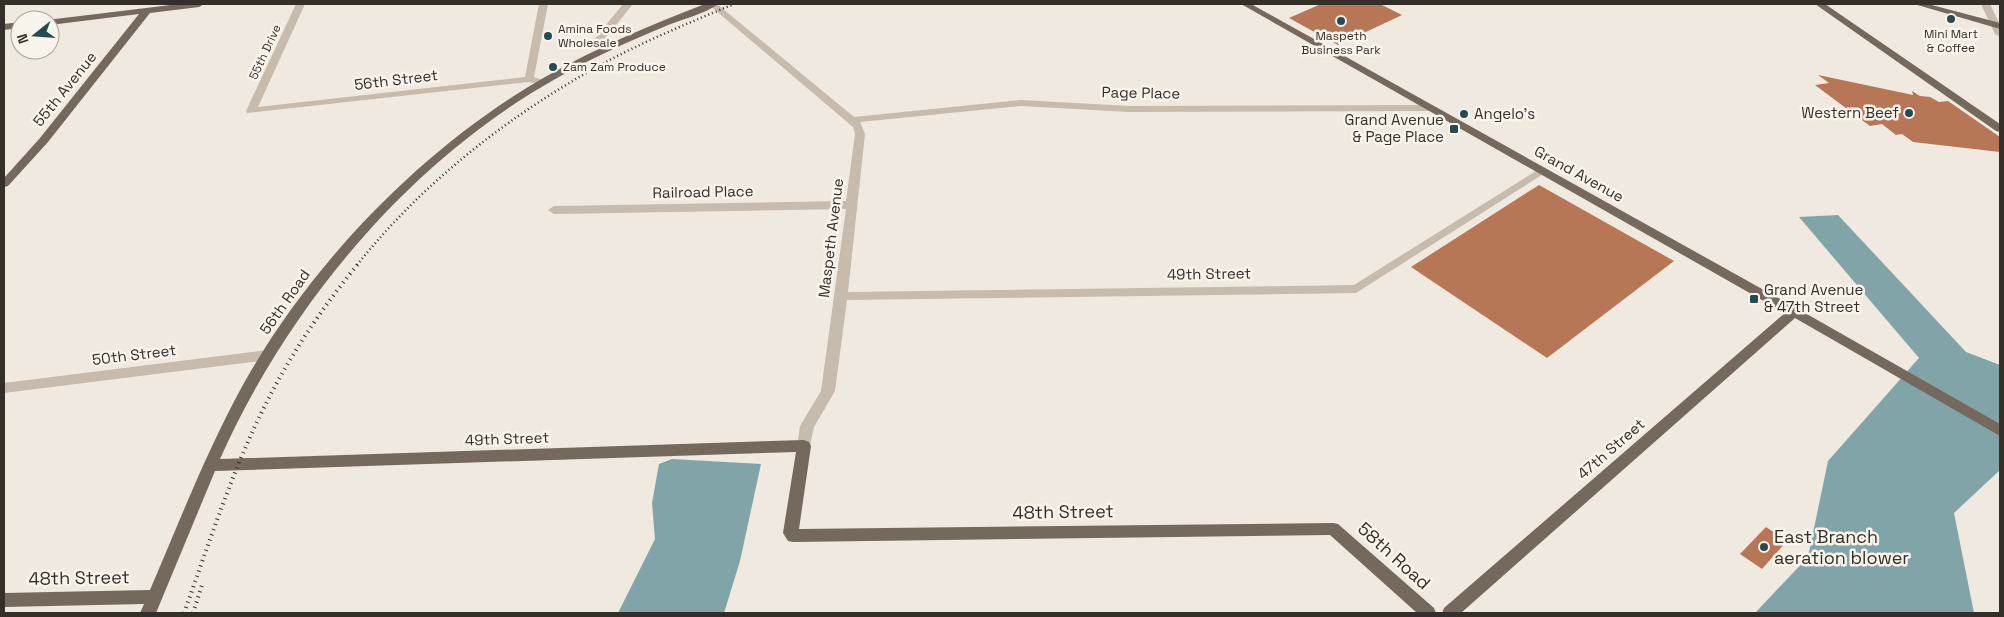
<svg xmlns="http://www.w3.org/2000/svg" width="2004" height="617" font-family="'Space Grotesk',sans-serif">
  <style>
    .water { fill: #81a4a9 }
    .building { fill: #b77656 }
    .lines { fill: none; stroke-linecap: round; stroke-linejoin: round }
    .minor { fill: #c6bbac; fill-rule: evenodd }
    .major { fill: #75685d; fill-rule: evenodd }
    .rail-far1 { stroke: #352f2a; stroke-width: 2.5; stroke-dasharray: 1 3; stroke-linecap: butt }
    .rail { stroke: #352f2a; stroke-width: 4; stroke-dasharray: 1 4.5; stroke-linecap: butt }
    .poi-dot { fill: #254a52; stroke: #f8f3eb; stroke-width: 2 }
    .labels { text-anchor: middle; stroke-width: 5; stroke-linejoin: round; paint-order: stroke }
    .far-poi-label { font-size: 12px; fill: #352f2a; stroke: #f8f3eb; text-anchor: start }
    .far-street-label { font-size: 12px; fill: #352f2a; stroke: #f8f3eb }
    .street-label { font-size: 15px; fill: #352f2a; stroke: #f8f3eb }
    .poi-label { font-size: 15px; fill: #352f2a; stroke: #f8f3eb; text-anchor: end }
    .near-street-label { font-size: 18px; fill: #352f2a; stroke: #f8f3eb }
    .near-poi-label { font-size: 18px; fill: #352f2a; stroke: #f8f3eb; text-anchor: start }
  </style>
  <rect width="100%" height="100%" fill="#efe9df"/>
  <!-- water -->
  <g class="water">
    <polygon points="1838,215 1966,352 2000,365 2000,470 1954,513 1974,613 1755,613 1808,557 1828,461 1919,358 1799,217"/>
    <polygon points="672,459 761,464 740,561 724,613 618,613 655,539 652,503 659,464"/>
  </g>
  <!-- building -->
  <g class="building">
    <polygon points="1321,4 1380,4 1402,15 1338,45 1289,18"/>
    <polygon points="1818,75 1913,95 1912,91 1920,96 1930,97 1939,102 1948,101 2000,137 2000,152 1913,142 1902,134 1896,135 1882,124 1870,126 1815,85 1829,83"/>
    <polygon points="1539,185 1674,261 1547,358 1411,267"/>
    <polygon points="1766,527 1787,541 1762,569 1740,554"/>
  </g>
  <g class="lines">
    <!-- minor -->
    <g class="minor">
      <polygon points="296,4 305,4 258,107 525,77 539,4 548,4 534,77 548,82 543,85 529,82 247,113 246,111"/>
      <polygon points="623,4 633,4 603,41 607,51 605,53 599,53 593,41"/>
      <polygon points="708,4 717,4 854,117 1021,100 1129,106 1431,105 1436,108 1431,111 1129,112 1021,106 860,122 865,134 848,292 1354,285 1539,169 1543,168 1548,171 1356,293 847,300 835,391 814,427 809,450 804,452 799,450 797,446 800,426 821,391 846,209 554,214 548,210 554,206 846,201 855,134 853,127"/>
      <polygon points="1981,4 1990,4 2000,25 2000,37 1995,34"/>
      <polygon points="268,350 273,352 275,355 273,358 268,360 4,393 4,383"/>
    </g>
    <!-- major -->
    <g class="major">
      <polygon points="179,4 204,4 199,7 150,13 48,142 8,186 4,187 4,178 40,138 139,14 50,25 50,20 47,20"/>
      <path d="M705 4H718C707 13 680 20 666 26 629 41 592 58 557 78 410 160 288 306 220 459L804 440 809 442 811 446 799 529 1333 523 1338 524 1434 608 1436 613H1417L1330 535 793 542 788 541 783 533 796 452 215 471 156 613H140L144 604 4 607V593L150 590C180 520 207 450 244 383 312 262 424 146 545 77 596 48 650 25 705 4Z"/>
      <polygon points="1241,4 1251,4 1798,309 2000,424 2000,436 1795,318 1461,613 1442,613 1444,608 1785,313"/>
      <polygon points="1815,4 1825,4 2000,124 2000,132 1996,131"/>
      <polygon points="1914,4 1928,4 2000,23 2000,29"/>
      <polygon points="20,22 20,28 4,30 4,24"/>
    </g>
    <!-- rail-far1 -->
    <path class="rail-far1" d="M357 265C424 181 512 113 606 62 647 40 691 22 734 4"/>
    <!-- rail -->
    <g class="rail">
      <path d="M184 613C211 538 235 461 273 390 297 345 326 303 358 264"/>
      <polyline points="193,613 202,585"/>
    </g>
  </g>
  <!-- markers -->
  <g class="poi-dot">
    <circle cx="1951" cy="19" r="5"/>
    <circle cx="1341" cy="21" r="5"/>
    <circle cx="548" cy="36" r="5"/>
    <circle cx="553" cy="67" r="5"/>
    <circle cx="1909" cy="113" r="5"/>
    <circle cx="1464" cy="114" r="5"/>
    <rect x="1449" y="124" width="10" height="10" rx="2.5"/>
    <rect x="1749" y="294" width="10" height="10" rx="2.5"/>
    <circle cx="1764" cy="547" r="5"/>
  </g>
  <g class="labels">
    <!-- far-poi labels -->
    <g class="far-poi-label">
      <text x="558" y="33">Amina Foods<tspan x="558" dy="14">Wholesale</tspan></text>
      <text x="1951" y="38" text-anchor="middle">Mini Mart<tspan x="1951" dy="14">&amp; Coffee</tspan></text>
      <text x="1341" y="40" text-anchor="middle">Maspeth<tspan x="1341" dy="14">Business Park</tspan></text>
      <text x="563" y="71">Zam Zam Produce</text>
    </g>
    <!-- far-street labels -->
    <g class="far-street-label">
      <text transform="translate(265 52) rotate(-65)" y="4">55th Drive</text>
    </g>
    <!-- street labels -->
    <g class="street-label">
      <text transform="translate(396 80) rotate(-7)" y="5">56th Street</text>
      <text transform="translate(65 89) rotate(-51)" y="5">55th Avenue</text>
      <text transform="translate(1141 93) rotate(1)" y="5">Page Place</text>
      <text transform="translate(1579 174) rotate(29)" y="5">Grand Avenue</text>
      <text transform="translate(703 192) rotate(-1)" y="5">Railroad Place</text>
      <text transform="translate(831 238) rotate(-83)" y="5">Maspeth Avenue</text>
      <text transform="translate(1209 274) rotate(-1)" y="5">49th Street</text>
      <text transform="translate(285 302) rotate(-55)" y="5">56th Road</text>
      <text transform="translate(134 355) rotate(-7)" y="5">50th Street</text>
      <text transform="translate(507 439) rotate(-2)" y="5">49th Street</text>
      <text transform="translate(1611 449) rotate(-41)" y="5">47th Street</text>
    </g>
    <!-- poi labels -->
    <g class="poi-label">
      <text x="1899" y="118">Western Beef</text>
      <text x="1474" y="119" text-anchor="start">Angelo's</text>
      <text x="1444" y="125">Grand Avenue<tspan x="1444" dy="17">&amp; Page Place</tspan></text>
      <text x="1764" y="295" text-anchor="start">Grand Avenue<tspan x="1764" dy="17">&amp; 47th Street</tspan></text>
    </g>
    <!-- near-street labels -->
    <g class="near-street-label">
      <text transform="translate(1063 512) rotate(-1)" y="6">48th Street</text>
      <text transform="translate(1394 556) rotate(42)" y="6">58th Road</text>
      <text transform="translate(79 578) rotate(-1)" y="6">48th Street</text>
    </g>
    <!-- near-poi labels -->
    <g class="near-poi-label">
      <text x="1774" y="543">East Branch<tspan x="1774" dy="21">aeration blower</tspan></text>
    </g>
  </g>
  <!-- border -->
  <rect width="2004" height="617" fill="none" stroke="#352f2a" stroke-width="10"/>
  <!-- north arrow -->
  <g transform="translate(35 35) rotate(253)"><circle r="24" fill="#f8f3eb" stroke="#aaa59e"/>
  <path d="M0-4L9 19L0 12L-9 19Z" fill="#254a52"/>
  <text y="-8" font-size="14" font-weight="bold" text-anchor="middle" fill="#352f2a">N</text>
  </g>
</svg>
